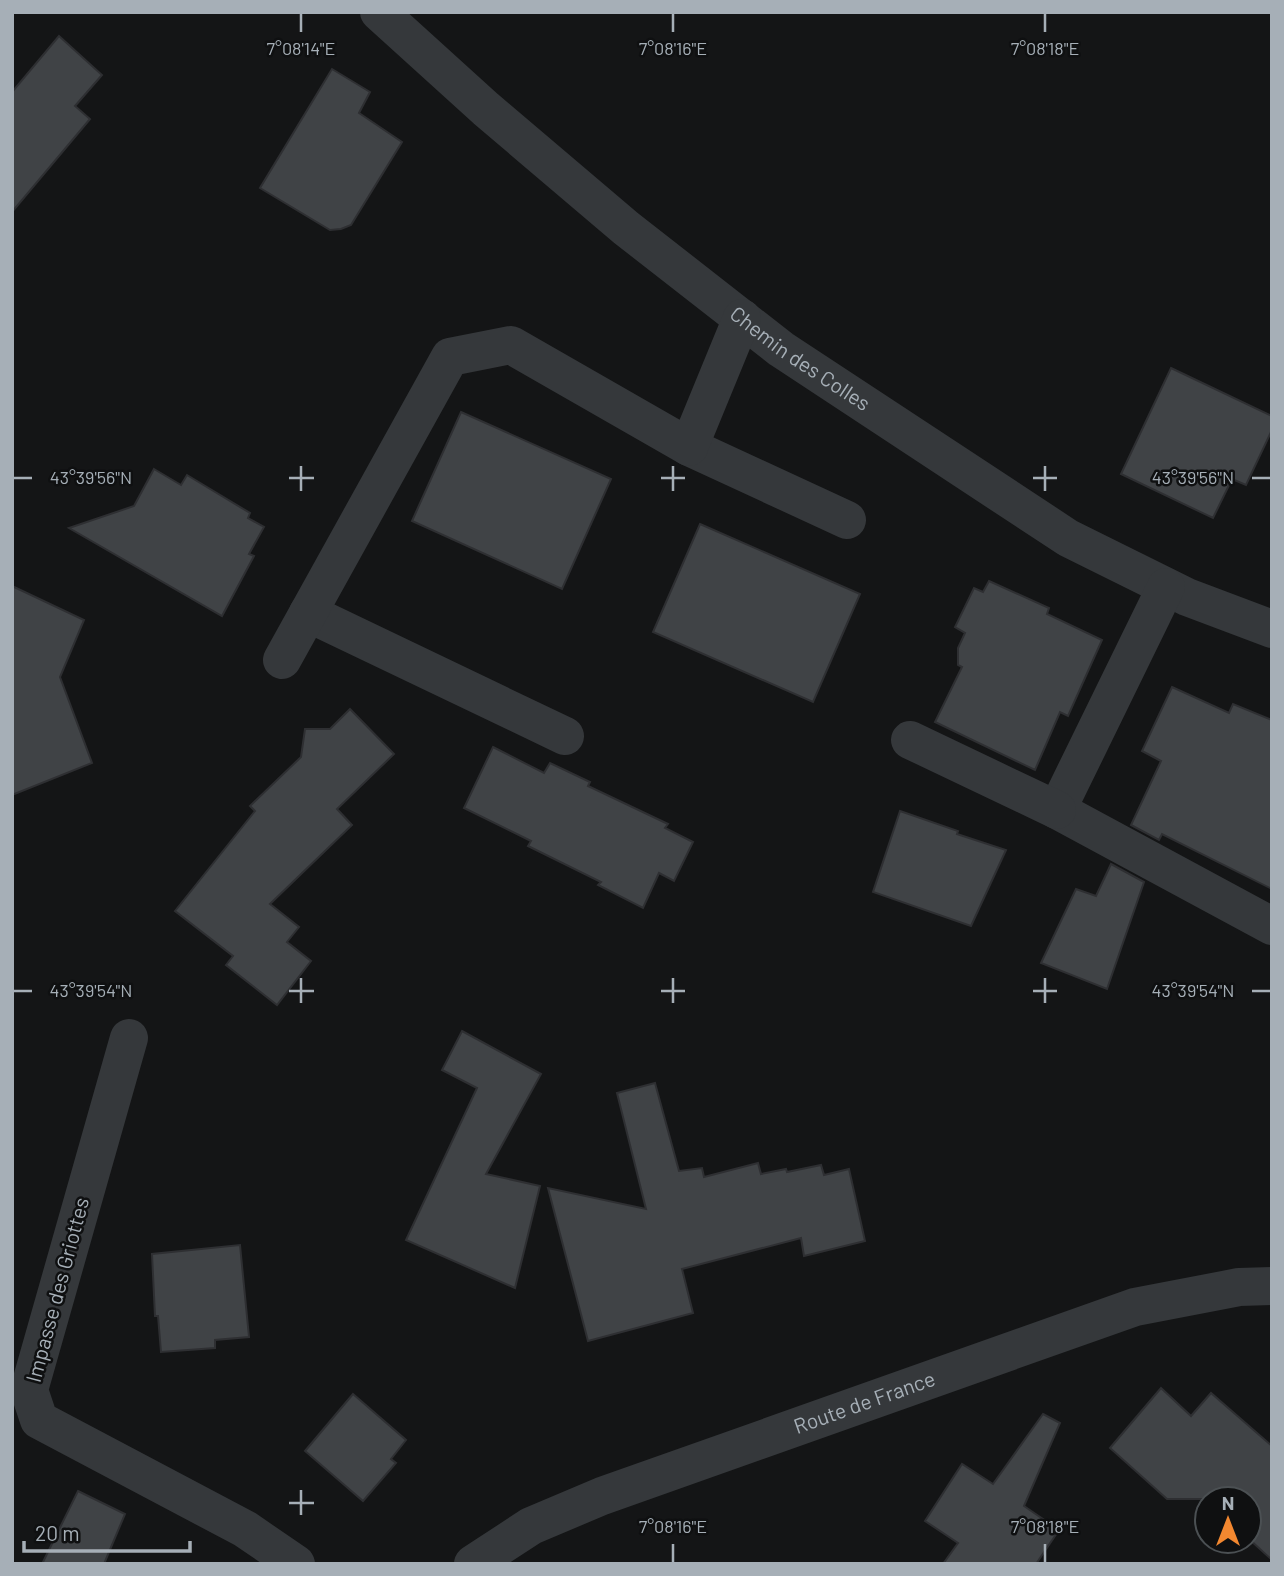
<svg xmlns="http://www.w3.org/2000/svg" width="1284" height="1576" font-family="Barlow,sans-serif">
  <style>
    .building { fill: #404346; stroke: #2e2f32; stroke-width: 2 }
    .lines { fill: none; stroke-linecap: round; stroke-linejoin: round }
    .minor { stroke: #35383b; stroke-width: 38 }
    .ticks { fill: none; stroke: #a6afb7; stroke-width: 2.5 }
    .labels { text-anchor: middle; stroke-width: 5; stroke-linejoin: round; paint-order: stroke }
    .street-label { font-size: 21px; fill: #a6afb7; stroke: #0f1011 }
    .ticks-label { font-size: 18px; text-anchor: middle; fill: #a6afb7; stroke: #0f1011; stroke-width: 5; stroke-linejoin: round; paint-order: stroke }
  </style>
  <rect width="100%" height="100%" fill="#141516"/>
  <!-- building -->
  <g class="building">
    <polygon points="59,36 102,75 75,106 90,119 12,212 12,92"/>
    <polygon points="332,69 370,92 359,113 402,142 351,225 341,229 330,230 260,188"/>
    <polygon points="1171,368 1272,416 1272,430 1246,485 1232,479 1213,518 1121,474"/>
    <polygon points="461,412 611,479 562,589 412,521"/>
    <polygon points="154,469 181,485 187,475 250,513 248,518 264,527 249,554 254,556 222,616 69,528 134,506"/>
    <polygon points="700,524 860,594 813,702 653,632"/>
    <polygon points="989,581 1049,608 1047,614 1102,640 1068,716 1060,712 1035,770 935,722 962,667 958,665 958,648 965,633 955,627 974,588 983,592"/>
    <polygon points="12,586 84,620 60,677 92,763 12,795"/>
    <polygon points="1172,687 1229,713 1233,704 1272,720 1272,889 1162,834 1159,840 1131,825 1161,761 1142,751"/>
    <polygon points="350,709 394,754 337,809 352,825 270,904 299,927 287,942 311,961 277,1005 226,965 233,956 175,911 255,811 250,806 301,757 305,729 330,729"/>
    <polygon points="493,747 544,773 550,763 590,782 588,786 668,824 665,828 693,842 674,881 659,873 643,908 598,885 601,882 528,846 531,841 464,808"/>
    <polygon points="900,811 958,831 957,834 1006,850 971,926 873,892"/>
    <polygon points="1111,864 1144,882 1107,989 1041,963 1076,889 1096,896"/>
    <polygon points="462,1031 541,1074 486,1174 540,1186 515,1288 406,1240 477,1088 442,1070"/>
    <polygon points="655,1083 679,1171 702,1168 704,1177 758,1163 761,1174 786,1169 787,1172 821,1165 824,1175 849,1169 865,1241 804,1256 801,1238 682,1269 693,1313 588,1341 548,1188 646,1209 617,1093"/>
    <polygon points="240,1245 249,1337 215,1340 215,1348 161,1352 158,1316 155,1316 152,1254"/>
    <polygon points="1161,1388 1191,1416 1211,1393 1272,1446 1272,1560 1249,1539 1249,1499 1207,1499 1207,1502 1204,1499 1167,1499 1110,1448"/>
    <polygon points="353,1394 406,1440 391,1459 396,1463 363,1501 305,1451"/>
    <polygon points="1043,1414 1060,1423 1024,1506 1059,1530 1036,1564 943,1564 958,1543 925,1521 962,1464 993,1484"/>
    <polygon points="78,1491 125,1514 104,1564 42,1564"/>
  </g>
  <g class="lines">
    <!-- minor -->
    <g class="minor">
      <path id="s1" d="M379 12 486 109 626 228 781 349 1068 538 1187 597 1272 629"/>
      <polyline points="689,447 847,520"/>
      <polyline points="1166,587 1057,810 1272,926"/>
      <polyline points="308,613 565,736"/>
      <polyline points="282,660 450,357 511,345 689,447 742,318"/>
      <polyline points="910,740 1057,810"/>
      <polyline points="129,1038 29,1390 39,1420 245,1529 296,1564"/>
      <path id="s2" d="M473 1564 531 1526 602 1496 1135 1307 1239 1287 1272 1286"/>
    </g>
  </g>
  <!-- ticks -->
  <path class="ticks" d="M301 14V32M673 14V32M1045 14V32M301 466V491M673 466V491M1045 466V491M14 478H32M289 478H314M661 478H685M1033 478H1057M1252 478H1270M301 978V1003M673 978V1003M1045 978V1003M14 991H32M289 991H314M661 991H685M1033 991H1057M1252 991H1270M301 1490V1515M289 1503H314M673 1544V1562M1045 1544V1562"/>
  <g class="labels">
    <!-- street labels -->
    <g class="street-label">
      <text dy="7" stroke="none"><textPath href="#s1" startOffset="546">Chemin des Colles</textPath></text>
      <text transform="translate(58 1290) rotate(-75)" y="7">Impasse des Griottes</text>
      <text dy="7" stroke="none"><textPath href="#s2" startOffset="425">Route de France</textPath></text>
    </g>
  </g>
  <g class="ticks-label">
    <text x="301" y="55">7°08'14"E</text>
    <text x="673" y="55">7°08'16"E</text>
    <text x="1045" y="55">7°08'18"E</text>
    <text x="91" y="484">43°39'56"N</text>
    <text x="1193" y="484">43°39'56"N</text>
    <text x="91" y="997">43°39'54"N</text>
    <text x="1193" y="997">43°39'54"N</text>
    <text x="673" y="1533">7°08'16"E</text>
    <text x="1045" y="1533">7°08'18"E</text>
  </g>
  <!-- border -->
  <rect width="1284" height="1576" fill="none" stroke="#a6afb7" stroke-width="28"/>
  <!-- north arrow -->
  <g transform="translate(1228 1520)"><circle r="33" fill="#0f1011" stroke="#4b5053" stroke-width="2"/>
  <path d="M0-5L12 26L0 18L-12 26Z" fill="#f38830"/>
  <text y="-10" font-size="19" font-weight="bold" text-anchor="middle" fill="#a6afb7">N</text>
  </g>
  <!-- scale -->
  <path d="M24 1541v10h166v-10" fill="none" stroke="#a6afb7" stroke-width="3.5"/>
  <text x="35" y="1541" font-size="21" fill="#a6afb7" stroke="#0f1011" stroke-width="5" paint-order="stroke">20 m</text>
</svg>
